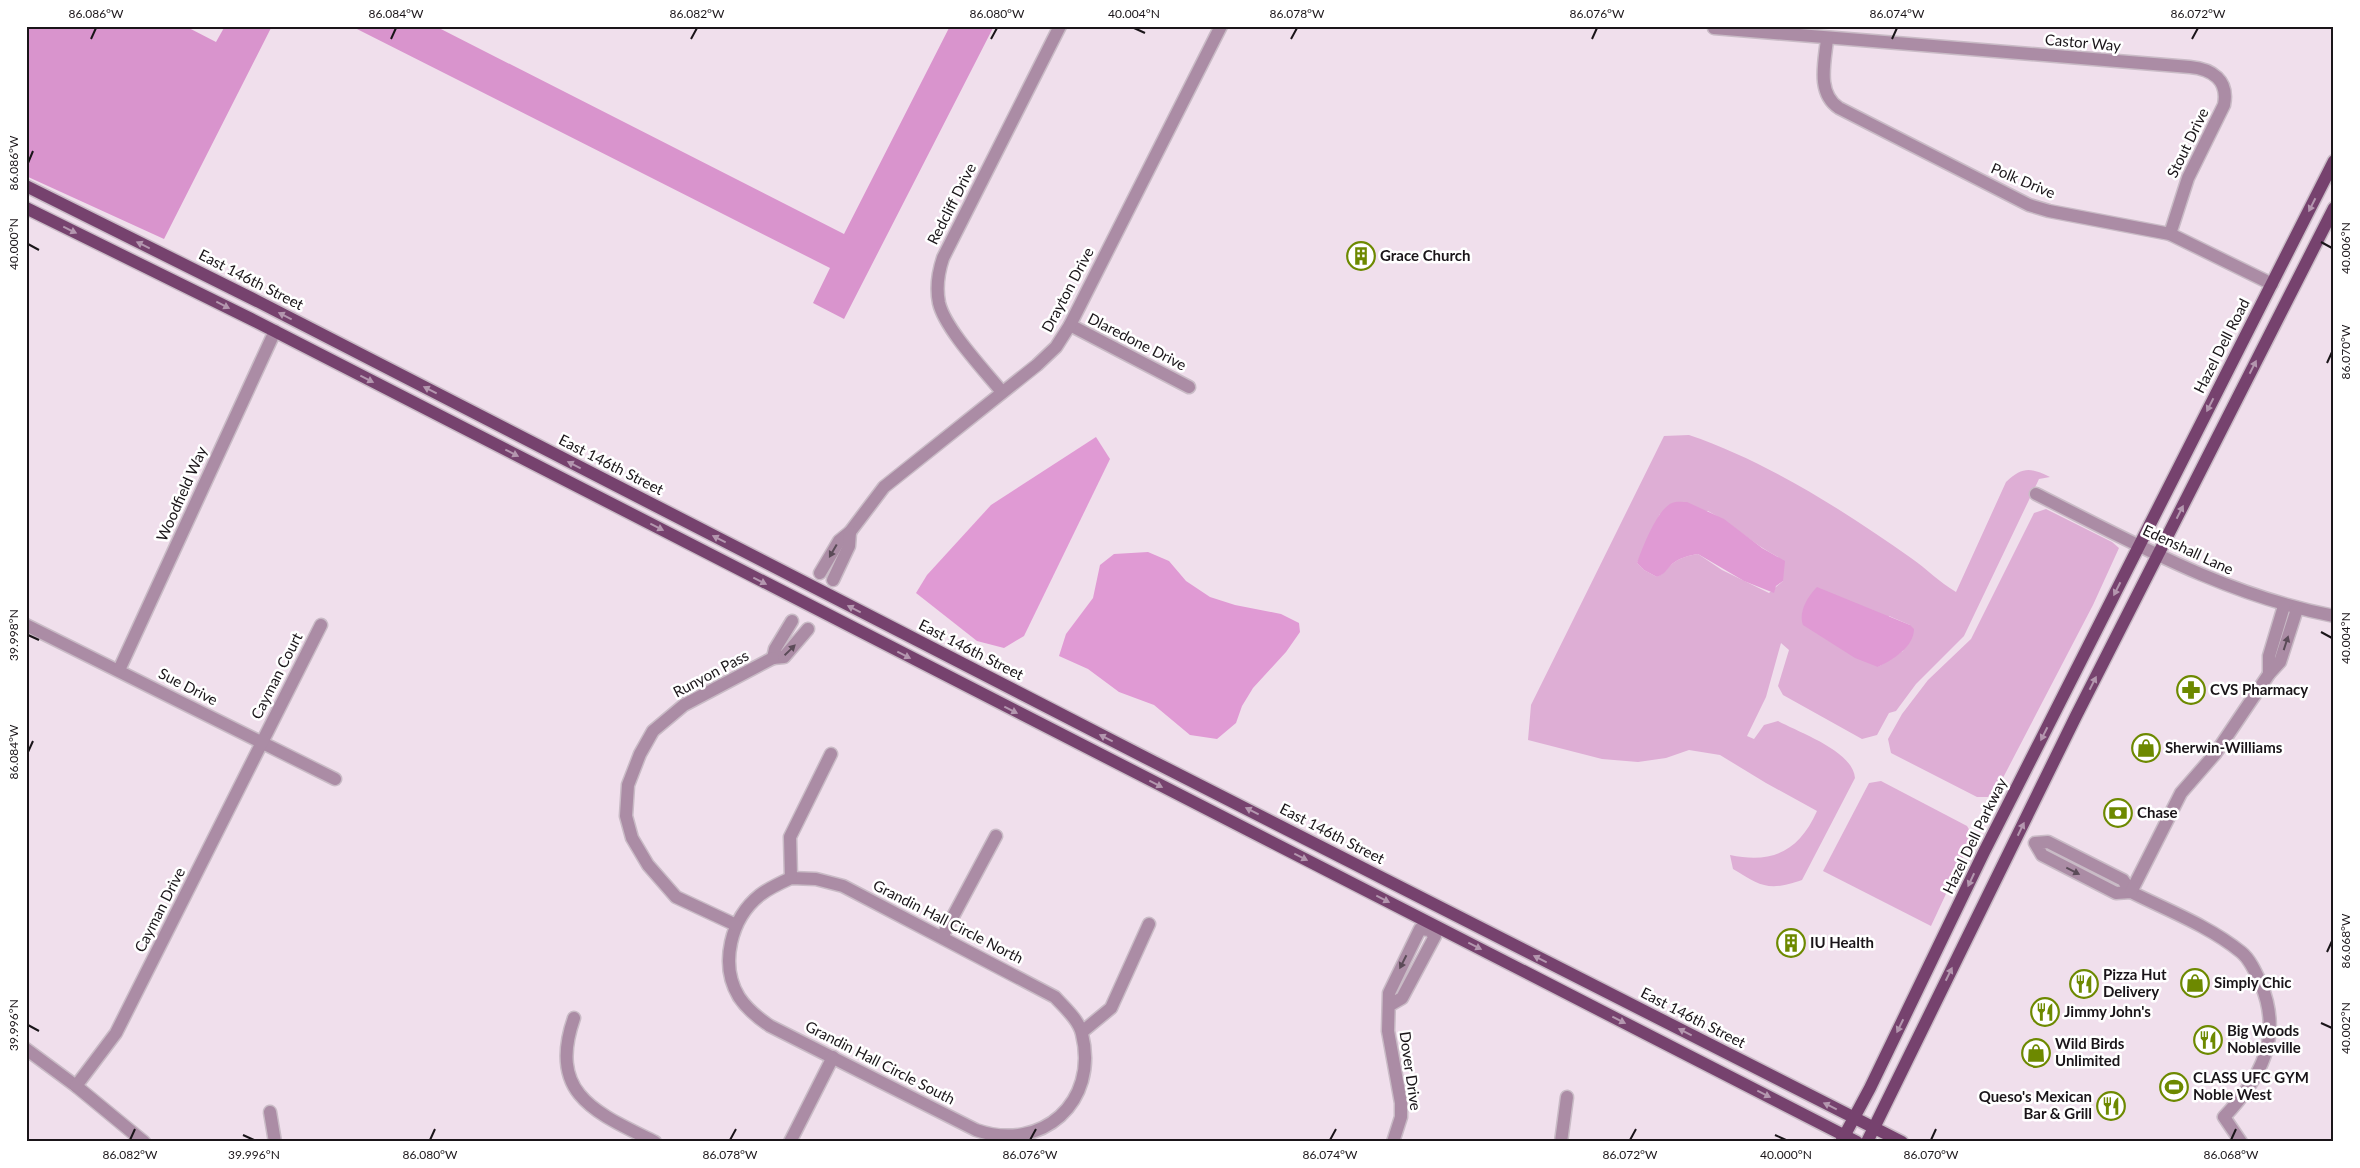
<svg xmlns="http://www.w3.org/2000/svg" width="2360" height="1168" font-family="Lato,sans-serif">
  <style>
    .green { fill: #deaed5; fill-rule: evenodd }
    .forest { fill: #d994cd }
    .water { fill: #e09ad4 }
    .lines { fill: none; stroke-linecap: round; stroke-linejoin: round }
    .minor-casing { stroke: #c9bbc6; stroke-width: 15 }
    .major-casing { stroke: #c9bbc6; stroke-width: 15 }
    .minor { stroke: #ab8ca5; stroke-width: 12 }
    .major { stroke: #76426e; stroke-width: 12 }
    .oneway { fill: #b497af }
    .oneway2 { fill: #5b4b58 }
    .ticks { fill: none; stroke: #1a1519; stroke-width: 2 }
    .labels { text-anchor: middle; stroke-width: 5; stroke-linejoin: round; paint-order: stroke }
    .street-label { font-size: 15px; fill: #1a1519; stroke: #fff }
    .poi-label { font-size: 15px; font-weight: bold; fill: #1a1519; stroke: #fff; text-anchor: start }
    .neatline { fill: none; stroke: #1a1519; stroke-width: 2 }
    .ticks-label { font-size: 12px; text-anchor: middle; fill: #1a1519 }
  </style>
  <rect width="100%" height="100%" fill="#f0dfec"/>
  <!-- green -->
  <g class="green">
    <path d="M1689 435C1768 462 1843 510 1911 558 1927 569 1939 582 1956 592L2006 482C2023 466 2031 468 2050 477L2039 479 1964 636 1916 684 1896 711 1889 713 1877 735 1862 739 1783 695 1778 686 1789 650 1781 643 1766 697 1747 736 1754 739 1764 725 1778 721C1800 733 1853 751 1855 778L1802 880C1768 892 1761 886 1733 869L1730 855C1773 864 1799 851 1817 811L1766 783 1720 755 1689 750 1666 758 1638 762 1602 759 1528 740 1531 705 1664 436ZM1708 511C1733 524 1753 544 1778 557L1783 573V581L1769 593 1722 570 1698 554C1690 555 1679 558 1672 564 1665 570 1666 572 1657 577L1644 570 1637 563 1660 514ZM1889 616 1910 625 1903 651 1878 667Z"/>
    <polygon points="2046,509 2112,542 2119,548 2093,605 1993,797 1977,797 1891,753 1888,739 1902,714 1928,680 1971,639 2034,513"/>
    <polygon points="1881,781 1967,826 1973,836 1931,926 1823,871 1869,783"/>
  </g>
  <!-- forest -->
  <g class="forest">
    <polygon points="26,26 185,26 216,42 225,26 272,26 164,239 26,176"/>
    <polygon points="351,26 435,26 844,234 950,26 994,26 844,319 813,303 830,268"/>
  </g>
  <!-- water -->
  <g class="water">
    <polygon points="1096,437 1110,459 1024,636 1004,648 977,641 916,593 927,575 991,505"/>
    <path d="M1687 502 1724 519 1762 548 1785 561 1783 581 1776 586 1774 593 1744 581 1698 554C1690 555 1679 558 1672 564 1666 570 1665 574 1657 577L1644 570 1637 563C1642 549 1657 509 1672 503 1676 501 1683 502 1687 502Z"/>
    <polygon points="1148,552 1169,561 1186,581 1210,597 1235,605 1281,614 1299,623 1300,632 1286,652 1253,688 1242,706 1236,723 1217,739 1190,735 1154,705 1119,692 1088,669 1059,656 1066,634 1093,598 1100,565 1114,554"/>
    <path d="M1817 587 1910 625 1914 629C1914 647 1892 660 1878 667L1855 658 1803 625C1798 612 1808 596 1817 587Z"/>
  </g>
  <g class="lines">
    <defs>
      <g id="minor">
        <path d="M1714 28 2190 67C2212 69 2229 80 2224 105L2188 178 2170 234"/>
        <path d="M1827 39C1825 61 1816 93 1839 108L2029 205 2049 211 2170 234 2272 284"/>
        <polyline points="1070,325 1189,387"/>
        <path d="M1002 392C985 371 945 329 939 303 936 288 938 273 943 258L1060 26"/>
        <path d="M2036 494C2134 543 2225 595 2334 616"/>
        <polyline points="820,573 839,541 850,532 884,487 1037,365 1056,347 1070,325 1221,26"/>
        <polyline points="833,580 849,546 850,532"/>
        <polyline points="792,621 775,649 773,658 784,657 808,629"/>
        <polyline points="26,625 335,779"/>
        <polyline points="119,670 275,331"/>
        <polyline points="2269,674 2269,656 2284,606"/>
        <path d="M791 878 816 879 843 886 1055 997C1064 1007 1079 1020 1082 1034 1099 1102 1042 1153 976 1130L770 1026C758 1018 747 1009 739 997 719 964 731 918 760 895 769 888 780 883 791 878Z"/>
        <polyline points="791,878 790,837 831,754"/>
        <path d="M2131 892 2116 893 2042 855 2035 843 2048 842 2123 880 2131 892C2167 910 2209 926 2241 952 2250 959 2256 973 2261 984 2283 1037 2261 1078 2224 1117L2241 1142"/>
        <polyline points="2131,892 2181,793 2215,754 2269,674 2280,662 2297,609"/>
        <polyline points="736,925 676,897 648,865 632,838 626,816 628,785 640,754 653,731 684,705 773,658"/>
        <polyline points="942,937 996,836"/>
        <polyline points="1390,1005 1402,998 1435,936 1429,930 1420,929 1389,993 1388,1031 1401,1103 1401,1117 1393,1142"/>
        <path d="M574 1018C547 1095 597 1113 655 1142"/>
        <polyline points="1082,1032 1111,1008 1149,924"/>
        <polyline points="26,1049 76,1086 144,1142"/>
        <polyline points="76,1086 116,1033 321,625"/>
        <polyline points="270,1112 275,1142"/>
        <polyline points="790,1142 833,1057"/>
        <polyline points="1561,1142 1567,1097"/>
      </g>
      <g id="major">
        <polyline points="26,186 259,302 1154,762 1902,1142"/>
        <polyline points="26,208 251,319 1857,1142"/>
        <polyline points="1841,1142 1870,1088 1984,852 2334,161"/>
        <polyline points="1867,1142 2076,716 2334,208"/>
      </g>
    </defs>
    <!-- minor casing -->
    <use href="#minor" class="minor-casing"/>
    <!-- major casing -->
    <use href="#major" class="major-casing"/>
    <!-- minor -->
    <use href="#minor" class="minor"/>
    <!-- major -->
    <use href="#major" class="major"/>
  </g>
  <!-- one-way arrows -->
  <defs><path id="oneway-solid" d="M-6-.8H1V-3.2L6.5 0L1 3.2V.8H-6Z" transform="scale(1.25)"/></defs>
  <g class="oneway">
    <use href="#oneway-solid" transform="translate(2312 205) rotate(117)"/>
    <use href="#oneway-solid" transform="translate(70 230) rotate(26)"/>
    <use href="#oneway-solid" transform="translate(143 245) rotate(-154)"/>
    <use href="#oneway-solid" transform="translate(223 305) rotate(27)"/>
    <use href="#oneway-solid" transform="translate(285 316) rotate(-153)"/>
    <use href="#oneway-solid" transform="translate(2253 367) rotate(-63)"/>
    <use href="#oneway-solid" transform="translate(367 379) rotate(27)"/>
    <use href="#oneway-solid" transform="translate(430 390) rotate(-153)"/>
    <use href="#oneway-solid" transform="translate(2210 405) rotate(117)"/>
    <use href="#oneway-solid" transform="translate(512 453) rotate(27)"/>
    <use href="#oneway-solid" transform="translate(574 465) rotate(-153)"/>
    <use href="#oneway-solid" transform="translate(2180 512) rotate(-63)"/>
    <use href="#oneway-solid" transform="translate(657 527) rotate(27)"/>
    <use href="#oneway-solid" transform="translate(719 539) rotate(-153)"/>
    <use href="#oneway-solid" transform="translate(760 581) rotate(27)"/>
    <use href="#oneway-solid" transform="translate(2117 589) rotate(117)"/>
    <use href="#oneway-solid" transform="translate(854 609) rotate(-153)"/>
    <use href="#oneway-solid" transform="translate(904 655) rotate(27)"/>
    <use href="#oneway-solid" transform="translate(2093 683) rotate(-63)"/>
    <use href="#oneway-solid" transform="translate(1011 710) rotate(27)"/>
    <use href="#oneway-solid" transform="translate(2044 734) rotate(117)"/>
    <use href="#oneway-solid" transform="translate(1106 738) rotate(-153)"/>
    <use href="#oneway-solid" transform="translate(1156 784) rotate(27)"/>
    <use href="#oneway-solid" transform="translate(1252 811) rotate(-153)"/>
    <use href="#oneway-solid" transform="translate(2021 829) rotate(-64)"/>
    <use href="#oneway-solid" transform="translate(1301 857) rotate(27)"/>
    <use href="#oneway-solid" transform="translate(1971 880) rotate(115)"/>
    <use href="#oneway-solid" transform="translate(1383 899) rotate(27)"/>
    <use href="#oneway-solid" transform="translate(1475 946) rotate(27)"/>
    <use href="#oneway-solid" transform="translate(1540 959) rotate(-153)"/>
    <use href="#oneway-solid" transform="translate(1949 974) rotate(-64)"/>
    <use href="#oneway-solid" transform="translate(1619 1020) rotate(27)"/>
    <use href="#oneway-solid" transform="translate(1900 1026) rotate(116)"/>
    <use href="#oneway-solid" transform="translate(1685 1032) rotate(-153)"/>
    <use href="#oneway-solid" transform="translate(1764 1094) rotate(27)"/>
    <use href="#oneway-solid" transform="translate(1830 1106) rotate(-154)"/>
  </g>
  <g class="oneway2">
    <use href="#oneway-solid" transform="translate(833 551) rotate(120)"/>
    <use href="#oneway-solid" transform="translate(2286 643) rotate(-72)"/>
    <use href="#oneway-solid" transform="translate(790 650) rotate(-44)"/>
    <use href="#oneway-solid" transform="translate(2073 871) rotate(27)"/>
    <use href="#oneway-solid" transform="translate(1403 962) rotate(117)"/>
  </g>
  <!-- ticks -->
  <path class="ticks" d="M1134 28 1145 33M91 39 96 28M391 39 396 28M691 39 697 28M991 39 997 28M1291 39 1297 28M1592 39 1597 28M1892 39 1897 28M2192 39 2198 28M28 163 33 151M2321 242 2332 248M28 244 39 250M2327 363 2332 352M2321 632 2332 638M28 635 39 640M28 752 33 741M2327 952 2332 941M2321 1023 2332 1028M28 1025 39 1031M243 1135 254 1140M1775 1135 1786 1140M130 1140 135 1129M430 1140 435 1129M730 1140 736 1129M1030 1140 1036 1129M1330 1140 1336 1129M1630 1140 1636 1129M1931 1140 1936 1129M2231 1140 2236 1129"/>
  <!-- icons -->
  <defs>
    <symbol id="building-ring" viewBox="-11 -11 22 22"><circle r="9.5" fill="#fff" stroke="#6d8900" stroke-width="1.5"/><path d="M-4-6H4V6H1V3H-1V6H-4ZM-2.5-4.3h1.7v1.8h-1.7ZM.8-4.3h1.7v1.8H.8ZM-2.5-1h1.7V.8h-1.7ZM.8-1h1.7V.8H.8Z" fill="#6d8900"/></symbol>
    <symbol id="pharmacy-ring" viewBox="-11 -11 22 22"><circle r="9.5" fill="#fff" stroke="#6d8900" stroke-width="1.5"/><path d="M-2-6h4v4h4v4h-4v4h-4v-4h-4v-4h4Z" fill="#6d8900"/></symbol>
    <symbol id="shop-ring" viewBox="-11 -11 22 22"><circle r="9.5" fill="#fff" stroke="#6d8900" stroke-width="1.5"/><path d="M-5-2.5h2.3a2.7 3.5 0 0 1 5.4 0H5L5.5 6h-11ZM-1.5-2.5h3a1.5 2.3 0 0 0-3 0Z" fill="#6d8900"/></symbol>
    <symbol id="bank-ring" viewBox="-11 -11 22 22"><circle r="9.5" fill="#fff" stroke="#6d8900" stroke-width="1.5"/><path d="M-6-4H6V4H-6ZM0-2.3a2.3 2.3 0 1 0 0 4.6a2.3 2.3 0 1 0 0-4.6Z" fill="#6d8900"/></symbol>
    <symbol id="restaurant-ring" viewBox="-11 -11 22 22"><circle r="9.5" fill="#fff" stroke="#6d8900" stroke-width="1.5"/><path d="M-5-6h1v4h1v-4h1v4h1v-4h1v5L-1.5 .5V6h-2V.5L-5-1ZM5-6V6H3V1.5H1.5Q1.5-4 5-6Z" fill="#6d8900"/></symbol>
    <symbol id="stadium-ring" viewBox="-11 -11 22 22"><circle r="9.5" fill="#fff" stroke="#6d8900" stroke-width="1.5"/><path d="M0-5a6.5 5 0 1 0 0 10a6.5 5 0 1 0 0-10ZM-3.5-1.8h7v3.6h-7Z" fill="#6d8900"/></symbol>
  </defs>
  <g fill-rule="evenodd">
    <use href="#building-ring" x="1345" y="240" width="32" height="32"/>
    <use href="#pharmacy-ring" x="2175" y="674" width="32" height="32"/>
    <use href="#shop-ring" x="2130" y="732" width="32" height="32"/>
    <use href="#bank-ring" x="2102" y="797" width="32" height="32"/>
    <use href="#building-ring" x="1775" y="927" width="32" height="32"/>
    <use href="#shop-ring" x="2179" y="967" width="32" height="32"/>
    <use href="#restaurant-ring" x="2068" y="968" width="32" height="32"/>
    <use href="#restaurant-ring" x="2029" y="996" width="32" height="32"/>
    <use href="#restaurant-ring" x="2192" y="1024" width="32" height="32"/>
    <use href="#shop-ring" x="2020" y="1037" width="32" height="32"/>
    <use href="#stadium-ring" x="2158" y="1071" width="32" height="32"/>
    <use href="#restaurant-ring" x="2095" y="1090" width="32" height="32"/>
  </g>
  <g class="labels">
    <!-- street labels -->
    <g class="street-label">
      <text transform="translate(2083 43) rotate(5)" y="5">Castor Way</text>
      <text transform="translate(2188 143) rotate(-64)" y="5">Stout Drive</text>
      <text transform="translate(2023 181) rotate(23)" y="5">Polk Drive</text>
      <text transform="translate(952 204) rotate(-63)" y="5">Redcliff Drive</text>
      <text transform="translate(251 280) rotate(27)" y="5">East 146th Street</text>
      <text transform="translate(1068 290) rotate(-62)" y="5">Drayton Drive</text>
      <text transform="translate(1137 342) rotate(27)" y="5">Dlaredone Drive</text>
      <text transform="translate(2222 346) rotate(-63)" y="5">Hazel Dell Road</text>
      <text transform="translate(611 465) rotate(27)" y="5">East 146th Street</text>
      <text transform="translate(182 494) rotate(-66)" y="5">Woodfield Way</text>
      <text transform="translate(2188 550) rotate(25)" y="5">Edenshall Lane</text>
      <text transform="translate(971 650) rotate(27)" y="5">East 146th Street</text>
      <text transform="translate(711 674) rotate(-28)" y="5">Runyon Pass</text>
      <text transform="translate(277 676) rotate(-63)" y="5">Cayman Court</text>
      <text transform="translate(188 687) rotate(27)" y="5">Sue Drive</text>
      <text transform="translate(1332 834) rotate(27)" y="5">East 146th Street</text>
      <text transform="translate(1975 836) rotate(-64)" y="5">Hazel Dell Parkway</text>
      <text transform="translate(160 910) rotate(-63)" y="5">Cayman Drive</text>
      <text transform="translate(948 922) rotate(27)" y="5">Grandin Hall Circle North</text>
      <text transform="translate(1693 1018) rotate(27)" y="5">East 146th Street</text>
      <text transform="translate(880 1063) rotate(27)" y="5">Grandin Hall Circle South</text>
      <text transform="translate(1410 1071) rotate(82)" y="5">Dover Drive</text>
    </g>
    <!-- poi labels -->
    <g class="poi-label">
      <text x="1380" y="261">Grace Church</text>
      <text x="2210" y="695">CVS Pharmacy</text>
      <text x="2165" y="753">Sherwin-Williams</text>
      <text x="2137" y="818">Chase</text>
      <text x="1810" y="948">IU Health</text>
      <text x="2103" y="980">Pizza Hut<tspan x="2103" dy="17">Delivery</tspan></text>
      <text x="2214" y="988">Simply Chic</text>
      <text x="2064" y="1017">Jimmy John's</text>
      <text x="2227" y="1036">Big Woods<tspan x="2227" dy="17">Noblesville</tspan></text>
      <text x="2055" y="1049">Wild Birds<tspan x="2055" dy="17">Unlimited</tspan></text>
      <text x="2193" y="1083">CLASS UFC GYM<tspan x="2193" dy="17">Noble West</tspan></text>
      <text x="2092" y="1102" text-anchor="end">Queso's Mexican<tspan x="2092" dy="17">Bar &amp; Grill</tspan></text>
    </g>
  </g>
  <!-- border -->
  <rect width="2360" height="1168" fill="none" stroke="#ffffff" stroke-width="55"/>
  <rect x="28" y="28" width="2304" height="1112" class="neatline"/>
  <g class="ticks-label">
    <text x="96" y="18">86.086°W</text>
    <text x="396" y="18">86.084°W</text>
    <text x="697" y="18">86.082°W</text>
    <text x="997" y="18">86.080°W</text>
    <text x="1134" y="18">40.004°N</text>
    <text x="1297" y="18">86.078°W</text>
    <text x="1597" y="18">86.076°W</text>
    <text x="1897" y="18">86.074°W</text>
    <text x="2198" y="18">86.072°W</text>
    <text transform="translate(14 163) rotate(-90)" y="4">86.086°W</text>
    <text transform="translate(14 244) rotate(-90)" y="4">40.000°N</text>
    <text transform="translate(2346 248) rotate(-90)" y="4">40.006°N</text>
    <text transform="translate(2346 352) rotate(-90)" y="4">86.070°W</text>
    <text transform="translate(14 635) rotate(-90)" y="4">39.998°N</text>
    <text transform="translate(2346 638) rotate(-90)" y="4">40.004°N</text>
    <text transform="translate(14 752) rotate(-90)" y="4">86.084°W</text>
    <text transform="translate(2346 941) rotate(-90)" y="4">86.068°W</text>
    <text transform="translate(14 1025) rotate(-90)" y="4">39.996°N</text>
    <text transform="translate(2346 1028) rotate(-90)" y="4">40.002°N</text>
    <text x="130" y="1159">86.082°W</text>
    <text x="254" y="1159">39.996°N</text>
    <text x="430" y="1159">86.080°W</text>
    <text x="730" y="1159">86.078°W</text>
    <text x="1030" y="1159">86.076°W</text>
    <text x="1330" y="1159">86.074°W</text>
    <text x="1630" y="1159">86.072°W</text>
    <text x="1786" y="1159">40.000°N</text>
    <text x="1931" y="1159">86.070°W</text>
    <text x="2231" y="1159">86.068°W</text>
  </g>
</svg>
